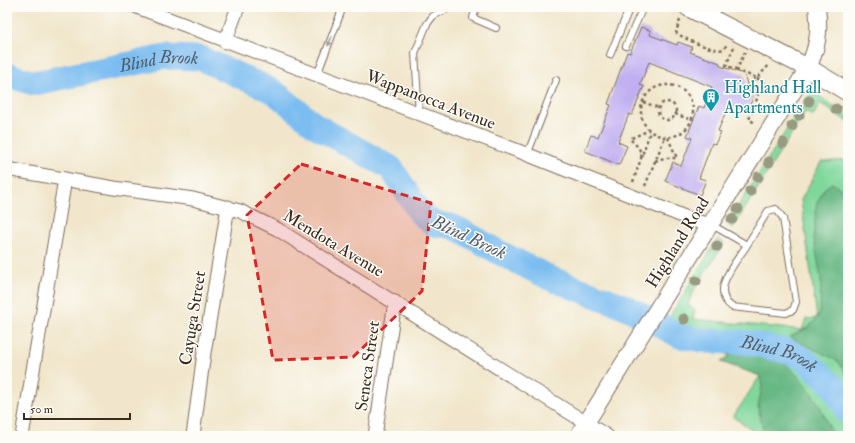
<svg xmlns="http://www.w3.org/2000/svg" width="855" height="443" font-family="'IM FELL Double Pica',serif">
  <style>
    .green { fill: #80d79c; stroke: #5e805d }
    .forest { fill: #68b884; stroke: #527151 }
    .lines { fill: none; stroke-linecap: round; stroke-linejoin: round }
    .river { stroke: #7cbdf1; stroke-width: 25 }
    .building { fill: #c1b0f1 }
    .service-casing { stroke: #7b6c5b; stroke-width: 8 }
    .minor-casing { stroke: #7b6c5b; stroke-width: 15 }
    .tertiary-casing { stroke: #7b6c5b; stroke-width: 18 }
    .secondary-casing { stroke: #7b6c5b; stroke-width: 20 }
    .path { stroke: #7b6c5b; stroke-width: 2.5; stroke-dasharray: 3 3; stroke-linecap: butt }
    .service { stroke: #fff; stroke-width: 6 }
    .minor { stroke: #fff; stroke-width: 13 }
    .tertiary { stroke: #fff; stroke-width: 16 }
    .secondary { stroke: #fff; stroke-width: 18 }
    .tree { fill: #989b81 }
    .oneway { fill: #a79f9a }
    .marked { fill: #d62828; fill-opacity: 0.2; stroke: #d62828; stroke-width: 3; stroke-dasharray: 8 5; stroke-linejoin: round }
    .labels { text-anchor: middle; stroke-width: 3; stroke-linejoin: round; paint-order: stroke }
    .culture-label { font-size: 17px; fill: #0d838f; stroke: #fdfcf7; text-anchor: start }
    .street-label { font-size: 17px; fill: #3b2a1e; stroke: #fdfcf7 }
    .water-label { font-size: 18px; font-style: italic; fill: #525d68; stroke: #fdfcf7 }
  </style>
  <rect width="100%" height="100%" fill="#fdfcf7"/>
  <filter id="ink" filterUnits="userSpaceOnUse"><feTurbulence type="fractalNoise" baseFrequency=".025" numOctaves="2"/><feDisplacementMap in="SourceGraphic" scale="8" xChannelSelector="R" yChannelSelector="G"/><feConvolveMatrix kernelMatrix="1 2 1 2 8 2 1 2 1" color-interpolation-filters="sRGB"/></filter>
  <filter id="wash" filterUnits="userSpaceOnUse"><feTurbulence type="fractalNoise" baseFrequency=".012" numOctaves="4" result="noise"/><feDisplacementMap in="SourceGraphic" scale="16" xChannelSelector="R" yChannelSelector="G"/><feGaussianBlur stdDeviation="0.9" result="paint"/><feColorMatrix in="noise" values="0 0 0 0 0 0 0 0 0 0 0 0 0 0 0 0 0 1.4 0 .05"/><feComposite in="paint" operator="in"/></filter>
  <g filter="url(#wash)">
    <rect width="100%" height="100%" fill="#f1e6cb"/>
    <!-- green -->
    <g class="green">
      <polygon points="811,95 819,96 848,116 848,122 820,103 813,116 805,112 733,228 727,224 806,99"/>
      <polygon points="848,160 848,436 762,436 733,417 760,376 730,355 657,337 718,239 724,243 695,288 688,305 695,310 693,319 802,330 806,319 817,318 801,200 821,162"/>
    </g>
    <!-- forest -->
    <g class="forest">
      <polygon points="832,183 843,190 848,211 848,377 838,361 790,337 809,327 820,314 821,278 814,240 816,205 824,189"/>
      <polygon points="735,347 755,347 783,361 801,379 819,404 833,436 775,436 763,429 758,407 762,387 760,376 721,362 730,355"/>
    </g>
    <g class="lines">
      <!-- river -->
      <path class="river" id="s1" d="M7 75 34 83 165 57 200 58 273 91 316 126 391 168 421 214 434 224 451 226 464 232 500 253 552 279 626 307 680 336 708 341 745 342 790 352 805 360 819 372 834 387 848 412"/>
    </g>
    <g id="blocks">
      <!-- building -->
      <polygon class="building" points="641,27 651,31 650,35 677,45 678,42 692,47 690,52 720,63 720,66 744,74 747,84 744,90 754,94 748,111 729,104 718,131 721,132 715,144 712,143 699,178 706,180 700,195 665,181 673,162 681,166 692,138 687,136 699,106 704,108 712,87 649,62 640,85 644,86 632,115 629,114 618,142 627,146 619,165 585,151 591,135 598,137 611,105 608,104 627,52 630,53"/>
    </g>
  </g>
  <g filter="url(#ink)">
    <use href="#blocks" fill-opacity="0" stroke="#7b6c5b" stroke-width="1"/>
    <g class="lines">
      <defs>
        <g id="service">
          <polyline points="476,7 473,18 496,28"/>
          <polyline points="713,18 719,7"/>
          <polyline points="626,46 643,7"/>
          <polyline points="610,55 630,7"/>
          <polyline points="317,75 343,7"/>
          <polyline points="419,114 415,53 427,24 433,16 451,7"/>
          <polyline points="527,155 556,80"/>
          <path d="M712 225 747 245C736 262 709 291 732 307L786 313 793 310 796 302 783 218 776 209 768 211 747 245"/>
        </g>
        <g id="minor">
          <polyline points="137,7 521,152 695,221 712,225"/>
          <polyline points="225,42 238,7"/>
          <polyline points="7,169 114,188 193,199 240,211 277,229 607,436"/>
          <polyline points="22,436 65,179"/>
          <polyline points="193,436 204,353 228,207"/>
          <polyline points="375,436 395,302"/>
        </g>
        <path id="tertiary" d="M578 436 808 68C818 46 820 32 817 7"/>
        <polyline id="secondary" points="688,7 808,68 848,92"/>
      </defs>
      <!-- service casing -->
      <use href="#service" class="service-casing"/>
      <!-- minor casing -->
      <use href="#minor" class="minor-casing"/>
      <!-- tertiary casing -->
      <use href="#tertiary" class="tertiary-casing"/>
      <!-- secondary casing -->
      <use href="#secondary" class="secondary-casing"/>
      <!-- path -->
      <g class="path">
        <path d="M680 20 676 32C681 38 716 53 724 49L727 44"/>
        <polyline points="734,47 727,63 726,66 737,69 745,52"/>
        <polyline points="736,70 757,78 769,65"/>
        <polyline points="755,78 751,84 758,95 755,105 764,110"/>
        <polyline points="757,78 775,93"/>
        <circle cx="667" cy="111" r="26"/>
        <polyline points="643,102 659,108"/>
        <circle cx="667" cy="111" r="9"/>
        <polyline points="755,105 749,119 756,124"/>
        <polyline points="675,114 692,120"/>
        <polyline points="642,157 639,148 630,139 649,130"/>
        <polyline points="655,161 664,158 677,158 668,138"/>
        <polyline points="633,182 650,132"/>
        <polyline points="645,186 665,137"/>
      </g>
      <!-- service -->
      <use href="#service" class="service"/>
      <!-- minor -->
      <use href="#minor" class="minor"/>
      <!-- tertiary -->
      <use href="#tertiary" class="tertiary"/>
      <!-- secondary -->
      <use href="#secondary" class="secondary"/>
    </g>
    <!-- trees -->
    <g class="tree">
      <circle cx="809" cy="101" r="5.5"/>
      <circle cx="836" cy="109" r="5.5"/>
      <circle cx="799" cy="115" r="5.5"/>
      <circle cx="792" cy="126" r="5.5"/>
      <circle cx="783" cy="143" r="5.5"/>
      <circle cx="769" cy="162" r="5.5"/>
      <circle cx="758" cy="177" r="5.5"/>
      <circle cx="750" cy="191" r="5.5"/>
      <circle cx="738" cy="209" r="5.5"/>
      <circle cx="732" cy="219" r="5.5"/>
      <circle cx="717" cy="246" r="5.5"/>
      <circle cx="696" cy="281" r="5.5"/>
      <circle cx="684" cy="319" r="5.5"/>
    </g>
    <!-- one-way arrows -->
    <defs><path id="oneway-solid" d="M-6-.8H1V-3.2L6.5 0L1 3.2V.8H-6Z"/></defs>
    <use class="oneway" href="#oneway-solid" transform="translate(330 41) rotate(112)"/>
  </g>
  <!-- marked area -->
  <path class="marked" d="M301 164 431 203 422 291 353 357 273 360 247 215Z"/>
  <!-- icons -->
  <defs>
    <symbol id="building-pin" viewBox="-11 -11 22 30"><path d="M0 17L-7.5 6A9.5 9.5 0 1 1 7.5 6Z" fill="#0f9aa8" stroke="#fdfcf7"/><path d="M-4-6H4V6H1V3H-1V6H-4ZM-2.5-4.3h1.7v1.8h-1.7ZM.8-4.3h1.7v1.8H.8ZM-2.5-1h1.7V.8h-1.7ZM.8-1h1.7V.8H.8Z" fill="#fff"/></symbol>
  </defs>
  <g fill-rule="evenodd">
    <use href="#building-pin" x="701" y="87" width="20" height="27"/>
  </g>
  <g class="labels">
    <!-- culture labels -->
    <g class="culture-label">
      <text x="724" y="93">Highland Hall<tspan x="724" dy="20">Apartments</tspan></text>
    </g>
    <!-- street labels -->
    <g class="street-label">
      <text transform="translate(431 99) rotate(21)" y="6">Wappanocca Avenue</text>
      <text transform="translate(677 242) rotate(-58)" y="6">Highland Road</text>
      <text transform="translate(334 243) rotate(31)" y="6">Mendota Avenue</text>
      <text transform="translate(192 318) rotate(-81)" y="6">Cayuga Street</text>
      <text transform="translate(367 366) rotate(-82)" y="6">Seneca Street</text>
    </g>
    <!-- water labels -->
    <g class="water-label">
      <text dy="6" stroke="none"><textPath href="#s1" startOffset="155">Blind Brook</textPath></text>
      <text transform="translate(469 237) rotate(25)" y="6">Blind Brook</text>
      <text dy="6" stroke="none"><textPath href="#s1" startOffset="863">Blind Brook</textPath></text>
    </g>
  </g>
  <!-- margin -->
  <rect width="855" height="443" fill="none" stroke="#fdfcf7" stroke-width="24"/>
  <!-- scale -->
  <path d="M24 413v6h106v-6" fill="none" stroke="#3b2a1e" stroke-width="2"/>
  <text x="30" y="413" font-size="12" fill="#3b2a1e" stroke="#fdfcf7" stroke-width="3" paint-order="stroke">50 m</text>
</svg>
